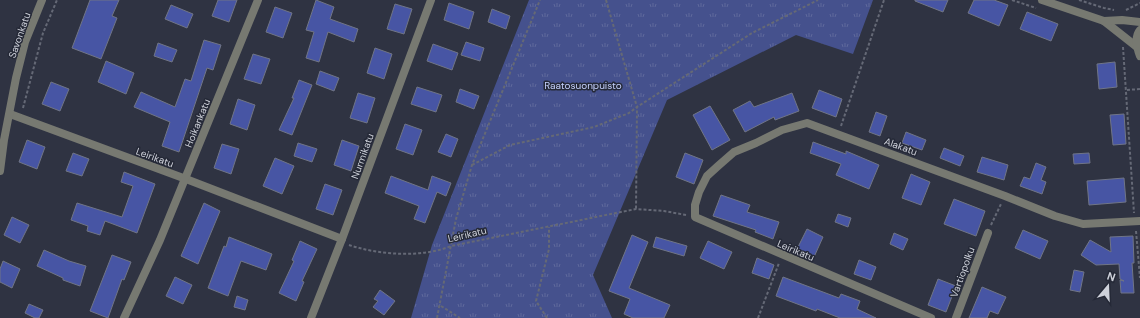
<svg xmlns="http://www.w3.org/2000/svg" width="1140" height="318" font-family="'DM Sans',sans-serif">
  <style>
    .grass { fill: url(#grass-tufts) }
    .building { fill: #4755a4; stroke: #707586 }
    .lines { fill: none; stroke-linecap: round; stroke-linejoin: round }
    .path { stroke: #656976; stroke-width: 2; stroke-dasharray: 3 2; stroke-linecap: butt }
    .minor { stroke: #777971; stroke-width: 8 }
    .tertiary { stroke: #777971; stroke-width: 8 }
    .labels { text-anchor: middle; stroke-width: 3; stroke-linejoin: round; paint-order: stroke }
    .street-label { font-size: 10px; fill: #ced1da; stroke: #252937 }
    .park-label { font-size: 10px; fill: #c4d0fc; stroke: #252937 }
  </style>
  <defs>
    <pattern id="grass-tufts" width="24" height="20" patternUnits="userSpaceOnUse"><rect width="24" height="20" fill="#45518d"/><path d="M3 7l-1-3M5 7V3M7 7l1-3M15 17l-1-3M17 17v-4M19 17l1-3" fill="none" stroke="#5f699c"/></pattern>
  </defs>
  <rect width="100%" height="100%" fill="#2f3342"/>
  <!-- grass -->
  <polygon class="grass" points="529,0 873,0 853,54 796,35 667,100 593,275 612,318 411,318 432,245"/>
  <!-- building -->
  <g class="building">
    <polygon points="90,0 119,0 112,16 117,18 101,59 72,48"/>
    <polygon points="218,0 237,0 229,22 212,16"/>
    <polygon points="316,0 334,7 330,19 358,29 354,42 328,32 319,62 306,58 314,32 306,30"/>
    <polygon points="915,0 948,0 943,12 915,1"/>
    <polygon points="974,0 994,0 1008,5 999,26 968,13"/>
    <polygon points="449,3 474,12 469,29 444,20"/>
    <polygon points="395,4 412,9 404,34 387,29"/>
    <polygon points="171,5 193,14 187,28 165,19"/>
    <polygon points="275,7 292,13 283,38 266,32"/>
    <polygon points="492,9 510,16 506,29 488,22"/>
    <polygon points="1027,12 1058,24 1051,41 1020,29"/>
    <polygon points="204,40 221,45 213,70 207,68 179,152 162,146 170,122 134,107 141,92 175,107 185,79 191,81"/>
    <polygon points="466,42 484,48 480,61 461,55"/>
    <polygon points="158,43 177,50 172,62 154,56"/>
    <polygon points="433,44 458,53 452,70 427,61"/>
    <polygon points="375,48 392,54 384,79 367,73"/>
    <polygon points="253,54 270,59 261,84 244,79"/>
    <polygon points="106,61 134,73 126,94 98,82"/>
    <polygon points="1115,62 1117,87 1099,89 1097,64"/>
    <polygon points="320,71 339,78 334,91 316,84"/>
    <polygon points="299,80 312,85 292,135 279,130 294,98 292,98"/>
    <polygon points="51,82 69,89 60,111 42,104"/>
    <polygon points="417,87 442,95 436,112 411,104"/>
    <polygon points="460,89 479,96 474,109 456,102"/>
    <polygon points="819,90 842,99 836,117 812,108"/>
    <polygon points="358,93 375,98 367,123 350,118"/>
    <polygon points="792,93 799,111 775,120 774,117 745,132 733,110 750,101 754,107"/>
    <polygon points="238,99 255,105 247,130 230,124"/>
    <polygon points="710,106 730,140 712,150 693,115"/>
    <polygon points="876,112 887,116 880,136 869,132"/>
    <polygon points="1124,114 1126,144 1113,145 1110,115"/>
    <polygon points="405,124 422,130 413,155 396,149"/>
    <polygon points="906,132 926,140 922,150 902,143"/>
    <polygon points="446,134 458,139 451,157 438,152"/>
    <polygon points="27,140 45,147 37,169 19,162"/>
    <polygon points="342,140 359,146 351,171 334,165"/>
    <polygon points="813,142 846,154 846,151 879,165 869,189 836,175 841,164 810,153"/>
    <polygon points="298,143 317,149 312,162 294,156"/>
    <polygon points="222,144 239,149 231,174 214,168"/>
    <polygon points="944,148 964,156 960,166 940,158"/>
    <polygon points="73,153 89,159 82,176 66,171"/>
    <polygon points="685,153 703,160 694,184 676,177"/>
    <polygon points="1089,153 1090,163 1074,164 1073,154"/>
    <polygon points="982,157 1008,165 1004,180 977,172"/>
    <polygon points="275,158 294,166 282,194 263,186"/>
    <polygon points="1036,163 1046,167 1041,180 1046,182 1042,194 1020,186 1024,177 1030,179"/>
    <polygon points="124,172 155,184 137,233 105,221 100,235 87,231 88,226 71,220 77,203 122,217 133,186 121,182"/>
    <polygon points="911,174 930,182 921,205 902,198"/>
    <polygon points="391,176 428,190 432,176 451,183 446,196 437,192 425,223 414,219 419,206 385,193"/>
    <polygon points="1124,178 1126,202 1089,205 1087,181"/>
    <polygon points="325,184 342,190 333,215 316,209"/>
    <polygon points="721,195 750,205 747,212 779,222 773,239 755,232 756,230 713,216"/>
    <polygon points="954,199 985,211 976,236 944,224"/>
    <polygon points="204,203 220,211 198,264 181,256"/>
    <polygon points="838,214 851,218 848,227 835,222"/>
    <polygon points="12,217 29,225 20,243 4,235"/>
    <polygon points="807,229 823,237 814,257 797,249"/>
    <polygon points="1023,230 1048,241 1040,259 1015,248"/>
    <polygon points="894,233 908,239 903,250 890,244"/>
    <polygon points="632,235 648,242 629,288 670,305 664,318 633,318 624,314 630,299 609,291"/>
    <polygon points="1133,236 1134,263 1132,263 1134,293 1121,293 1120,280 1124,281 1120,279 1119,264 1096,265 1081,255 1090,240 1111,252 1110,237"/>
    <polygon points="229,237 272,254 266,270 241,261 228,296 208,288 224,246 226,247"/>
    <polygon points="656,237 687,246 684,256 653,247"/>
    <polygon points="300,241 317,249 302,281 304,282 296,301 279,293 294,261 292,260"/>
    <polygon points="708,241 732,252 724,269 700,258"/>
    <polygon points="44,250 69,261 86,266 80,286 63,280 63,278 37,266"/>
    <polygon points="112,255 131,262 124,280 122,279 108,318 90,311"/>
    <polygon points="757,258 774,265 769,279 752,273"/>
    <polygon points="859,260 876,267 871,280 854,274"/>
    <polygon points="3,261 20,269 12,288 0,282 0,269"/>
    <polygon points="1074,270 1084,272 1080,292 1070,290"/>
    <polygon points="175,277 192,285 183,304 166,296"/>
    <polygon points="783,277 839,298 841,294 860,301 857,309 876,318 840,318 817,309 816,311 776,296"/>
    <polygon points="938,279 956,286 946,312 928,305"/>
    <polygon points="982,287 1006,297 998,314 990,311 987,318 969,318"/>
    <polygon points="380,290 395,301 384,315 373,307 378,301 374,299"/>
    <polygon points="237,296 248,300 245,310 234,307"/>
    <polygon points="29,304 43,310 39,318 35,318 25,313"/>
  </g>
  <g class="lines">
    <!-- path -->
    <g class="path">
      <polyline points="606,0 637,107 636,209"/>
      <polyline points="1012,0 1036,8"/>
      <polyline points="1079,0 1104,8 1114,10"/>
      <polyline points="1126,10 1140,3"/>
      <polyline points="1123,47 1134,213"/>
      <polyline points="1127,90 1140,89"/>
      <polyline points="23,108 43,33 57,0"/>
      <polyline points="841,126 884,0"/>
      <polyline points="472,165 510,145 594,127 629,113 637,107 752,33 818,0"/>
      <polyline points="991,225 1001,204"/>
      <polyline points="1136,231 1140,278"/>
      <path d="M349 245C379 255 422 258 451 246L636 209 664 211 686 215"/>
      <polyline points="441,306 460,318"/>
      <polyline points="437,318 456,219 472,165 540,0"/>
      <polyline points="547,318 536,301 549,249 549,227"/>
      <polyline points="758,318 779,263"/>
    </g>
    <!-- minor -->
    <g class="minor">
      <polyline points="10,114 186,179 342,239"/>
      <polyline points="0,171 4,140 16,78 25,42 42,0"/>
      <polyline points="124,318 160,240 258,0"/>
      <polyline points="311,318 342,239 431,0"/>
      <polyline points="931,318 695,217 695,205 699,192 707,176 718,166 734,152 756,143 782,130 807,123 1005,196 1055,216 1083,224 1140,221"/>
      <polyline points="956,318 988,233"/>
    </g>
    <!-- tertiary -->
    <g class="tertiary">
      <polyline points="1042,0 1104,21 1137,47"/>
      <polyline points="1104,21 1122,20 1140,22"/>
      <path d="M1140 30C1134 37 1137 48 1140 56"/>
    </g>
  </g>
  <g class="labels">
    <!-- street labels -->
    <g class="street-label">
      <text transform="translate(19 35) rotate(-71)" y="4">Savonkatu</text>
      <text transform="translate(197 123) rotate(-68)" y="4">Hoikankatu</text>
      <text transform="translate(901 146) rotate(20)" y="4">Alakatu</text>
      <text transform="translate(362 156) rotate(-70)" y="4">Nurmikatu</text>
      <text transform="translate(155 157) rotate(20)" y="4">Leirikatu</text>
      <text transform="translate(467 234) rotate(-13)" y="4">Leirikatu</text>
      <text transform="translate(796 250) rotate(23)" y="4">Leirikatu</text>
      <text transform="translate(962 272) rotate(-70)" y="4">Vartiopolku</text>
    </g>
    <!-- park labels -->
    <g class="park-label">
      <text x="583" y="89">Raatosuonpuisto</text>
    </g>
  </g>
  <!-- north arrow -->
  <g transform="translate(1108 286) rotate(19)" stroke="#252937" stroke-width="3" paint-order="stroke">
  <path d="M0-3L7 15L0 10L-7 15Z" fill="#ced1da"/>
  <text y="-6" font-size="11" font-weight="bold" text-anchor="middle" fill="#ced1da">N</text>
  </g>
</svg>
